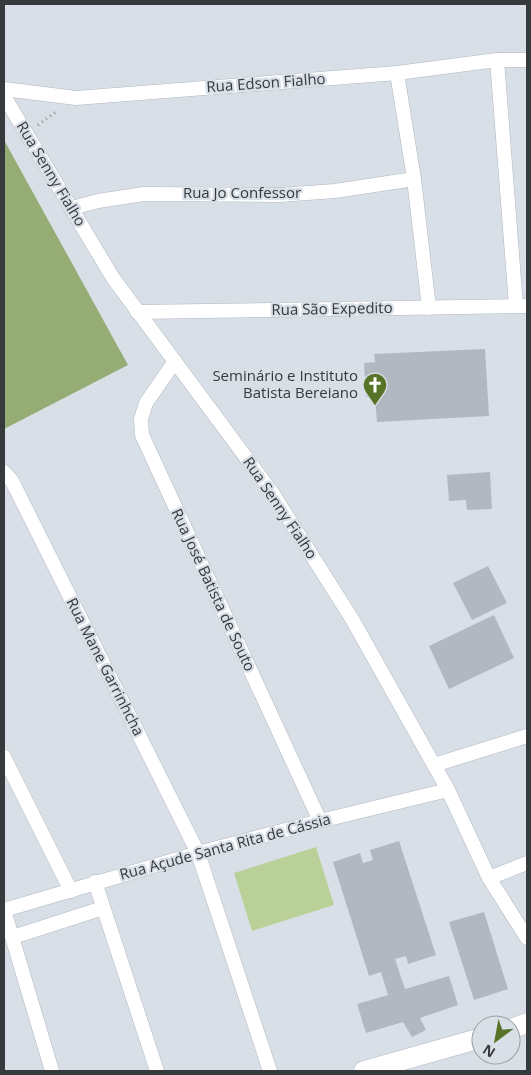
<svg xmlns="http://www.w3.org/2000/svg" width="531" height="1075" font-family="'Open Sans',sans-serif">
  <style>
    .green { fill: #b9d199 }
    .forest { fill: #95ac74 }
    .building { fill: #b2b8c0 }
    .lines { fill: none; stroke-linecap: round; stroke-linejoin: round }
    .street-casing { stroke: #b1b8c0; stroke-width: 15 }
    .secondary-casing { stroke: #b1b8c0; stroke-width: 21 }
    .path { stroke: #8c9196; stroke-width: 3; stroke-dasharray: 1 4; stroke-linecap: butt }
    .street { stroke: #fff; stroke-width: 14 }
    .secondary { stroke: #fff; stroke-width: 20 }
    .labels { text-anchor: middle; stroke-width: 4.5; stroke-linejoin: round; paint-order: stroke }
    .street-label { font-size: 15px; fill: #373a3d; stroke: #d8dfe7 }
    .poi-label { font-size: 15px; fill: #373a3d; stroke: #d8dfe7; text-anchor: end }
  </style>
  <rect width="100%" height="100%" fill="#d8dfe7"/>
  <!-- green -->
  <polygon class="green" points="316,847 334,905 252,931 234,873"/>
  <!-- forest -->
  <polygon class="forest" points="4,140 128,365 4,429"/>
  <!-- building -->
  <g class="building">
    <polygon points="485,349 489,416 377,422 375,396 366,397 364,363 375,362 374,354"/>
    <polygon points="490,472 492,509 467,510 466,500 449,501 447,475"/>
    <polygon points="488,566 507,603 472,620 453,583"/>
    <polygon points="494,615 514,658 449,689 429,646"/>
    <polygon points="399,841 436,955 408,964 406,956 395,959 405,989 449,976 458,1005 420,1018 426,1030 412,1037 403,1022 366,1033 357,1004 388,995 381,972 369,976 333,862 360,853 363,863 373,860 370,850"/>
    <polygon points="484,912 508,989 474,1000 449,922"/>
  </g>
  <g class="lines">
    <defs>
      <g id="street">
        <polyline points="497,60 516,306"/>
        <polyline points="397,73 414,179 429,308"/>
        <polyline points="4,89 76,98 397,73 497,60 527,60"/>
        <polyline points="4,96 113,278 273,494 352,619 448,790 489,878 527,938"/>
        <polyline points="72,208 98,201 144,194 280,195 335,191 414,179"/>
        <polyline points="137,312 527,306"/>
        <polyline points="175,361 146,403 141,419 142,435 320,821"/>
        <polyline points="4,472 12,481 198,853 270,1071"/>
        <polyline points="4,757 71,891"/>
        <polyline points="434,765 527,736"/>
        <polyline points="489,878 527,863"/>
        <polyline points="95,882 157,1071"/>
        <polyline points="4,910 198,853 320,821 448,790"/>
        <polyline points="4,910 52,1071"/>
        <polyline points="13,937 103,908"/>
      </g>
      <g id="secondary">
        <polyline points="511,1029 527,1023"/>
        <polyline points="364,1071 481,1038"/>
      </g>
    </defs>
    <!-- street casing -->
    <use href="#street" class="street-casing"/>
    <!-- secondary casing -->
    <use href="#secondary" class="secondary-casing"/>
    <!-- path -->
    <polyline class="path" points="38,125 57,111"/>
    <!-- street -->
    <use href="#street" class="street"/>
    <!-- secondary -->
    <use href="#secondary" class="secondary"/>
  </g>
  <!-- icons -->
  <defs>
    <symbol id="church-pin" viewBox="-11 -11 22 30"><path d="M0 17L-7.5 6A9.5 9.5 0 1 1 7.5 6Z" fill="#577327" stroke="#d8dfe7"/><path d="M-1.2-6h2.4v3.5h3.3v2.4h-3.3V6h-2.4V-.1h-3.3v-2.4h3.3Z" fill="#fff"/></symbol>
  </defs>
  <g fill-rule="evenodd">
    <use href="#church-pin" x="361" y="371" width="28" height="38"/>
  </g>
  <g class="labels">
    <!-- street labels -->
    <g class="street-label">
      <text transform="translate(266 83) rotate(-4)" y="5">Rua Edson Fialho</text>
      <text transform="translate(51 174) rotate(59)" y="5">Rua Senny Fialho</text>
      <text x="242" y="198">Rua Jo Confessor</text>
      <text transform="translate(332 309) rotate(-1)" y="5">Rua São Expedito</text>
      <text transform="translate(280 508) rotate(56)" y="5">Rua Senny Fialho</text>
      <text transform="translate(213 590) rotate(65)" y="5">Rua José Batista de Souto</text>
      <text transform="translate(105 667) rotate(63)" y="5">Rua Mane Garrinhcha</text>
      <text transform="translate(225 847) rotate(-15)" y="5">Rua Açude Santa Rita de Cássia</text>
    </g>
    <!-- poi labels -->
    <g class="poi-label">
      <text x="358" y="381">Seminário e Instituto<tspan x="358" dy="17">Batista Bereiano</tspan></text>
    </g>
  </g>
  <!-- border -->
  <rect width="531" height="1075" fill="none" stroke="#373a3d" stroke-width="10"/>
  <!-- north arrow -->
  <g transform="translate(496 1040) rotate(212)"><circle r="24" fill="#d8dfe7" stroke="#989da3"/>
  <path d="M0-4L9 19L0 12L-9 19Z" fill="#577327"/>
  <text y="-8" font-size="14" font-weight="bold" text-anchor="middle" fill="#373a3d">N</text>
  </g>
</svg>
